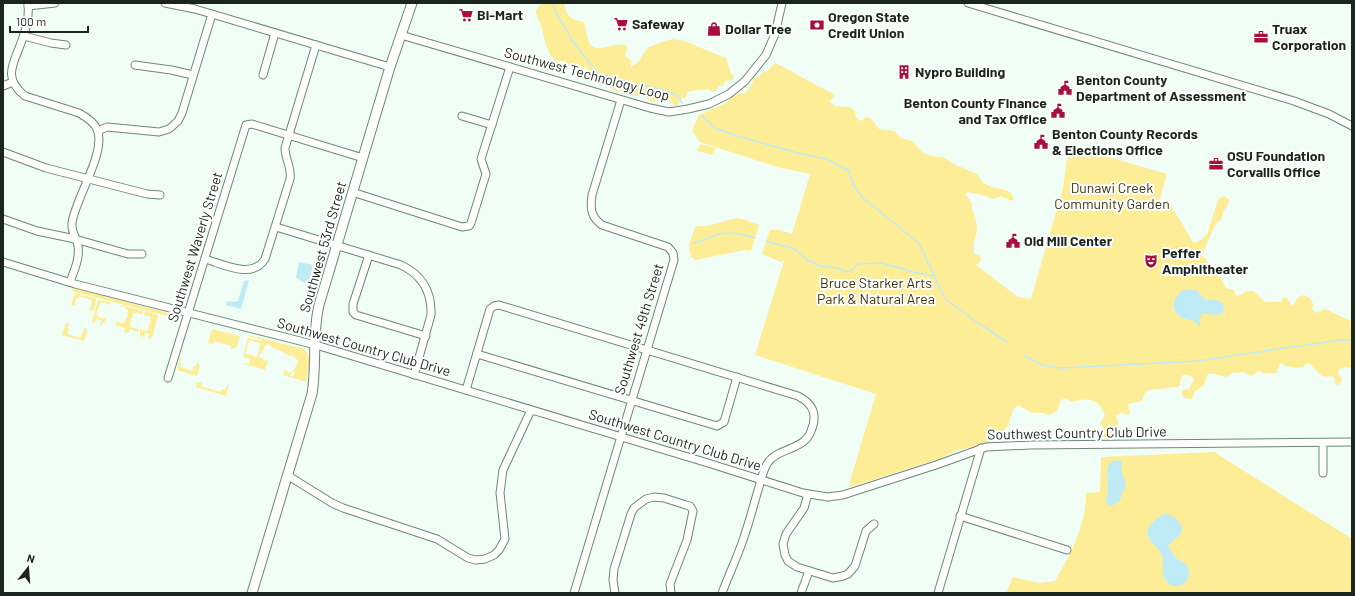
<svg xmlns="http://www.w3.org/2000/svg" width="1355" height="596" font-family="Barlow,sans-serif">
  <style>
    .green { fill: #fded96 }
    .water { fill: #bfebf6 }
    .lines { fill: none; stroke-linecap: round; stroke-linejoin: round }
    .stream { stroke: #bfebf6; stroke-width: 1.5 }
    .minor-casing { stroke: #6a8875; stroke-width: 9 }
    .major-casing { stroke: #6a8875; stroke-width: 11 }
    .minor { stroke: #fff; stroke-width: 7 }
    .major { stroke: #fff; stroke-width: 9 }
    .labels { text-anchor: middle; stroke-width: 4; stroke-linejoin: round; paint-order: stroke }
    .poi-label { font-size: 14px; font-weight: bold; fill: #19251d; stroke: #fff; text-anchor: start }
    .street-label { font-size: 14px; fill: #19251d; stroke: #fff }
    .park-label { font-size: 14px; fill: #3d360b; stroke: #fff }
  </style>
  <rect width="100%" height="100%" fill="#f1fef5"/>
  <!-- green -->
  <g class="green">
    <path d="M545 3H564C566 16 571 20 584 22 586 29 587 38 590 44 597 55 615 40 627 46 628 50 624 53 626 56 627 58 630 59 632 62L631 64V67L639 62 643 54 649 47 668 40 674 39 684 41 726 58 731 73 734 77 733 80 725 81 723 86H718L716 91 713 92 708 89C701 91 693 89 686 93L687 96 685 98 680 99 678 105 675 106 666 98 663 97 658 101 652 102 644 96H631L626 91H616L608 86 597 83 585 74 584 71 588 67 578 68 572 67 565 61H556C546 53 544 37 541 25 539 20 536 16 536 10L540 5Z"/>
    <path d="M775 63 791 71 794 73 835 95 829 102 837 107 838 106 850 107 855 111C855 117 857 119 862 121L864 119 865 117C874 118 874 123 879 129L895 131 900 138 912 141 923 153 931 156 943 157 954 164 977 174 983 183 991 187 1006 190 1011 193 1014 199 1011 201 1001 196 993 199 979 194 967 192 965 194 972 203V209L976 219 977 231 974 242V254L980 255C982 260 980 262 976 265L1018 297 1031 299 1063 188 1067 159 1071 146 1167 174 1159 202 1170 204 1193 242 1195 243 1201 240 1207 234 1218 200 1220 198 1225 196 1229 200 1228 205 1224 210 1221 220 1216 223 1202 255 1220 277 1226 288 1234 290 1236 296C1241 296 1243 292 1248 291 1256 289 1258 297 1264 301 1269 304 1274 301 1280 302L1283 298H1287L1292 306 1294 305 1298 297 1304 295 1311 299 1313 304 1312 310 1317 313 1322 310 1325 309 1351 321 1352 315V368L1345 367 1339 369 1338 374 1342 378 1340 384 1338 385 1335 384 1334 377C1330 375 1326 378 1322 376L1309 363H1307L1303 367C1296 368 1287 368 1281 363L1279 365 1277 373C1271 374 1263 374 1259 371L1251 376 1243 372 1240 373 1234 372 1226 377 1215 374H1208C1205 378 1206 383 1203 386 1201 388 1197 389 1195 391L1193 397 1191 399 1184 398 1181 393 1183 390 1189 389 1194 379 1189 375H1183L1181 378 1180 385 1177 387 1149 390 1145 393 1142 401 1128 404 1130 415 1121 413 1116 415 1118 424 1114 436C1108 438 1101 438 1096 434L1103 430V427L1100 423 1105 416C1100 398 1087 397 1071 402L1066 398 1061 400 1057 411 1049 415 1043 413H1032L1018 405C1011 409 1011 418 1008 425 1006 429 1003 432 1001 436H997L993 442 958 450 938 459 850 487V481L876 394 755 355 784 261 781 262 762 254 770 230H779L792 234 810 174 777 167 700 142 692 131 699 115 728 102 733 95 745 93C747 91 750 88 751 85 754 80 752 77 759 77L762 73 767 71Z"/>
    <polygon points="700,144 716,148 713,155 697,151"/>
    <path d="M737 218 743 219 759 225 751 251 745 250 695 260C684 252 692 236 696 226H707Z"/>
    <polygon points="74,287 178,316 178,319 71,291"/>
    <polygon points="75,293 97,299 93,311 89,310 90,307 91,307 92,300 79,296 78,299 76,299 75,306 71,305"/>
    <polygon points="98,300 110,302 109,305 103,302 102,303 100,303 96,315 99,316 99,318 106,318 104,323 103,322 102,325 100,325 101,320 96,319 95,323 92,322"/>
    <polygon points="121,305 143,311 142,315 136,312 136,313 133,313 132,318 131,318 130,326 132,327 132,328 139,329 138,332 130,329 128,333 124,332 125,328 115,325 117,321 122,324 122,322 124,323 128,315 127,314 128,310 122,306 120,308"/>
    <polygon points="145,311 158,315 152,338 150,338 149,339 148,339 149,334 145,333 143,337 140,336 140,329 145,331 146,330 148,330 151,318 149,317 149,316 144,316"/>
    <polygon points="66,323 70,324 69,324 67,328 69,329 67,334 80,338 82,333 83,333 84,329 83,328 88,329 84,341 62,335"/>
    <polygon points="212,329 240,336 236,348 231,349 231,346 215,341 213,344 208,343"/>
    <path d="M248 335 304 349C313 357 308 371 306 382L283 375 285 369 289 373 290 372 292 373 290 376 293 377 295 373 293 371 299 361 293 356 291 357 294 353 290 356 277 349H275L276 345 274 349 269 344 266 345 259 356 265 361 266 360 268 361 265 370 256 367 255 366 254 367 241 363 249 364 250 359 243 357 244 353 257 357 261 344 250 340 248 343 246 352H244L248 338 262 341V340L247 336Z"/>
    <polygon points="180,357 182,358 180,362 181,363 180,367 192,371 194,366 196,367 197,363 196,362 198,363 198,364 200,365 197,376 177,370"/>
    <polygon points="197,382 202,383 201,386 220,392 222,389 225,390 227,385 229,385 226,396 196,387"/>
    <path d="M1214 452 1352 539V593H1006L1013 577 1039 583 1055 581C1070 555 1087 523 1086 493L1100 492 1101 457Z"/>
  </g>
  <!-- water -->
  <g class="water">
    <polygon points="299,262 313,265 309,280 305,283 296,278"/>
    <polygon points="249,280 241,309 226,305 227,301 235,302 238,301 244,281"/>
    <path d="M1185 289 1196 290 1206 300C1216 300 1215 298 1224 304L1223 313C1211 317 1211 313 1202 314L1199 320 1201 326 1199 327 1196 322C1191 319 1185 320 1181 317 1168 309 1174 295 1185 289Z"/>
    <polygon points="1115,460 1122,461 1122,473 1126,484 1119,502 1111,506 1107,504 1105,500 1108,494 1108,489 1107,474 1109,464"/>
    <path d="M1164 514C1172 514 1179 520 1182 527L1181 534 1168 545C1170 549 1173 555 1176 558 1180 561 1186 562 1188 567 1194 581 1177 593 1167 582 1160 574 1164 563 1162 555 1160 550 1157 548 1154 545 1140 531 1151 522 1164 514Z"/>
  </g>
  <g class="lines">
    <!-- stream -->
    <g class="stream">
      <polyline points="553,3 557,14 573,42 598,73 635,84 663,90 677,95 682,103"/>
      <polyline points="702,116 715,128 737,136 802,154 827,159 849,171 853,184 863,198 919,243 945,299 981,325 1007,342"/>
      <polyline points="766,241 795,249 806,259 820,266 838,268 846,272 851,271 858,264 882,263 913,272 934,276"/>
      <path d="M693 243C700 241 707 239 714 236 727 230 742 234 755 238"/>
      <polyline points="1025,356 1044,366 1062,368 1102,366 1197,361 1341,340 1352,340"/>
    </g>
    <defs>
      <g id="minor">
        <path d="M28 3C29 14 27 27 23 37 16 61 0 76 25 96L79 113C86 117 94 122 97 129 107 152 75 199 72 223 71 234 77 237 78 246 80 258 74 271 70 282"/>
        <polyline points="165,3 195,9 390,67"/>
        <polyline points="968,3 1294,101 1329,114 1352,126"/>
        <polyline points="28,6 55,3"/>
        <polyline points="401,35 650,108 669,112 688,109 709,104 729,94 745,81 766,55 775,34 782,3"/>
        <polyline points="24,36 51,43 66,45"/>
        <polyline points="135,65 171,70 193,75"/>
        <polyline points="263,75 275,33"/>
        <polyline points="3,86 13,82"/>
        <polyline points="462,116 492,125"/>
        <polyline points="98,131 107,127 159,132 169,129 178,121 182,113 212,14"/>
        <polyline points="3,152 46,168 147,194 160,195"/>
        <polyline points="352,192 462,227 469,226 471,223 486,174 481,159 510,67"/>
        <polyline points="3,219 37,231 75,239 128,254 142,254"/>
        <path d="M276 227 401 265C422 275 432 292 431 315L414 375"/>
        <polyline points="369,255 353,304 353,312 356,315 426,336"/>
        <path d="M205 259C223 264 252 280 265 259L290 179C292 168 285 159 285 148L316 45"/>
        <polyline points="3,262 75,284 316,345 708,463 803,493 828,497 843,495 936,465 986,447 1031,445 1352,442"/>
        <polyline points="477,354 717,426 724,422 737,377"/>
        <polyline points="168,378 246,125 252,124 363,158"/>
        <path d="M466 390 490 309 494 306 499 305 798 396C813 404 818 414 811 431 804 451 777 447 767 464 763 471 761 479 759 487 754 503 750 520 744 537 738 556 729 574 722 593"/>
        <polyline points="1323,443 1323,473"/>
        <polyline points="287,475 332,503 343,508 437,539 468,558 476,560 485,559 494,555 499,550 505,539 500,493 503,470 531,410"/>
        <polyline points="808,494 804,508 786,534 783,544 785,555 788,561 797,567 833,578 843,576 848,574 855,566 866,531 874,524"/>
        <polyline points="960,516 1067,550"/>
        <path d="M574 593 674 260 673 253 668 247 602 225C591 217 590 209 592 195L621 100"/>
        <polyline points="615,593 613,580 614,569 631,514 634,508 646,499 654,497 664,498 686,505 690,506 693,511 687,540 670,584 671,593"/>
        <polyline points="801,593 809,571"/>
        <polyline points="938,593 981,448"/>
      </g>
      <path id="major" d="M252 593 312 394C317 364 312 334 319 305L390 67 412 3"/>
    </defs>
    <!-- minor casing -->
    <use href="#minor" class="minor-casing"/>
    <!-- major casing -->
    <use href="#major" class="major-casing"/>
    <!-- minor -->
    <use href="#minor" class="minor"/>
    <!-- major -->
    <use href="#major" class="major"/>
  </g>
  <!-- icons -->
  <defs>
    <symbol id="supermarket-bare" viewBox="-9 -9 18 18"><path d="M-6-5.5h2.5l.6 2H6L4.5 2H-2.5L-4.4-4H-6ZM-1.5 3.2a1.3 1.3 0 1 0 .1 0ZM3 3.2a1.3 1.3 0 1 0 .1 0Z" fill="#a8103b" stroke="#fff" stroke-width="2.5" paint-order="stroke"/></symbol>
    <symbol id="bank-bare" viewBox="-9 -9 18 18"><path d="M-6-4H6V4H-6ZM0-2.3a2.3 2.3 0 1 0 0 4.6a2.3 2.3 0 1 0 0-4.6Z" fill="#a8103b" stroke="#fff" stroke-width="2.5" paint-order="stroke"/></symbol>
    <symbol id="shop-bare" viewBox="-9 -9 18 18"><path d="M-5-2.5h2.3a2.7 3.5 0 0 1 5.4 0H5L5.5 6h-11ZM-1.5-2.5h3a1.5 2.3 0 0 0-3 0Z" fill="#a8103b" stroke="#fff" stroke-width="2.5" paint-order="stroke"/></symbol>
    <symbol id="office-bare" viewBox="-9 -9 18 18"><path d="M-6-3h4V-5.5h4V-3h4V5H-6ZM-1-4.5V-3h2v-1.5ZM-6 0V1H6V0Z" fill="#a8103b" stroke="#fff" stroke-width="2.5" paint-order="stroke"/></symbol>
    <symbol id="building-bare" viewBox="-9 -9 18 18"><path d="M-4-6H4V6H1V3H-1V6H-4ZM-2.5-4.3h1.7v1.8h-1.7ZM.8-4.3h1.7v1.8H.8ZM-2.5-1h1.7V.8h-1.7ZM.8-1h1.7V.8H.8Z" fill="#a8103b" stroke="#fff" stroke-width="2.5" paint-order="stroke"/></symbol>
    <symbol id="civic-bare" viewBox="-9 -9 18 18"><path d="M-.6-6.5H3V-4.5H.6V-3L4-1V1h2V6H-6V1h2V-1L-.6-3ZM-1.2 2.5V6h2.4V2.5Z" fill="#a8103b" stroke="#fff" stroke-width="2.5" paint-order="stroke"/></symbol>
    <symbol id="theatre-bare" viewBox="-9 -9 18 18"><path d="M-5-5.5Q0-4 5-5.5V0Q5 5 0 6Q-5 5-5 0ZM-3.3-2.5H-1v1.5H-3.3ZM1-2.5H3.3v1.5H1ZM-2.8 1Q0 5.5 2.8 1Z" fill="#a8103b" stroke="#fff" stroke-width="2.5" paint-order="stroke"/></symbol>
  </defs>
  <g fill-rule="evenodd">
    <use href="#supermarket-bare" x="456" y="5" width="20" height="20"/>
    <use href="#supermarket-bare" x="611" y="14" width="20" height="20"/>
    <use href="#bank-bare" x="807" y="15" width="20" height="20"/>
    <use href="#shop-bare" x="704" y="19" width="20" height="20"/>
    <use href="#office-bare" x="1251" y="27" width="20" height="20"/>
    <use href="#building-bare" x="894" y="62" width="20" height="20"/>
    <use href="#civic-bare" x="1055" y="78" width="20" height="20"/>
    <use href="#civic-bare" x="1048" y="101" width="20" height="20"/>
    <use href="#civic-bare" x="1031" y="132" width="20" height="20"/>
    <use href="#office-bare" x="1206" y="154" width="20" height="20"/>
    <use href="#civic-bare" x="1003" y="231" width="20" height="20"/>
    <use href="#theatre-bare" x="1141" y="251" width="20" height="20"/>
  </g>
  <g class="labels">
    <!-- poi labels -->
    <g class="poi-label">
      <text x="477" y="20">Bi-Mart</text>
      <text x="828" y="22">Oregon State<tspan x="828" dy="16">Credit Union</tspan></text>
      <text x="632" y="29">Safeway</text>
      <text x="725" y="34">Dollar Tree</text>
      <text x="1272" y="34">Truax<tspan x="1272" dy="16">Corporation</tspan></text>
      <text x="915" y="77">Nypro Building</text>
      <text x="1076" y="85">Benton County<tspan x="1076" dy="16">Department of Assessment</tspan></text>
      <text x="1047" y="108" text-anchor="end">Benton County Finance<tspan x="1047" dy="16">and Tax Office</tspan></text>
      <text x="1052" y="139">Benton County Records<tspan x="1052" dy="16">&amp; Elections Office</tspan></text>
      <text x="1227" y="161">OSU Foundation<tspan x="1227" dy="16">Corvallis Office</tspan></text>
      <text x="1024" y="246">Old Mill Center</text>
      <text x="1162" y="258">Peffer<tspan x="1162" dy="16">Amphitheater</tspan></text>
    </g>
    <!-- street labels -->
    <g class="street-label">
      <text transform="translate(587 74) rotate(15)" y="5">Southwest Technology Loop</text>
      <text transform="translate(195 247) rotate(-73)" y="5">Southwest Waverly Street</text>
      <text transform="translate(323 247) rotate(-74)" y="5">Southwest 53rd Street</text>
      <text transform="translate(639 329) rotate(-73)" y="5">Southwest 49th Street</text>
      <text transform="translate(364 347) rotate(16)" y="5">Southwest Country Club Drive</text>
      <text transform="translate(1077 433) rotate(-1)" y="5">Southwest Country Club Drive</text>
      <text transform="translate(675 440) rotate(17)" y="5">Southwest Country Club Drive</text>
    </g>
    <!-- park labels -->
    <g class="park-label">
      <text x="1112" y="193">Dunawi Creek<tspan x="1112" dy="16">Community Garden</tspan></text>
      <text x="876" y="288">Bruce Starker Arts<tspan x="876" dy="16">Park &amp; Natural Area</tspan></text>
    </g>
  </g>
  <!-- border -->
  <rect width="1355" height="596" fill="none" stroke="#19251d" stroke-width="8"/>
  <!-- north arrow -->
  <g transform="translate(28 568) rotate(17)" stroke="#ffffff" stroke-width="3" paint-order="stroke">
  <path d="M0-3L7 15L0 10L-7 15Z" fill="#19251d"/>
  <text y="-6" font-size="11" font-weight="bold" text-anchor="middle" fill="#19251d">N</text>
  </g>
  <!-- scale -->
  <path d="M10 26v6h78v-6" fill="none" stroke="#19251d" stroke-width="2"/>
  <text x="16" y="26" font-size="12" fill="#19251d" stroke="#ffffff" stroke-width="3" paint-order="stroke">100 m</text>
</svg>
